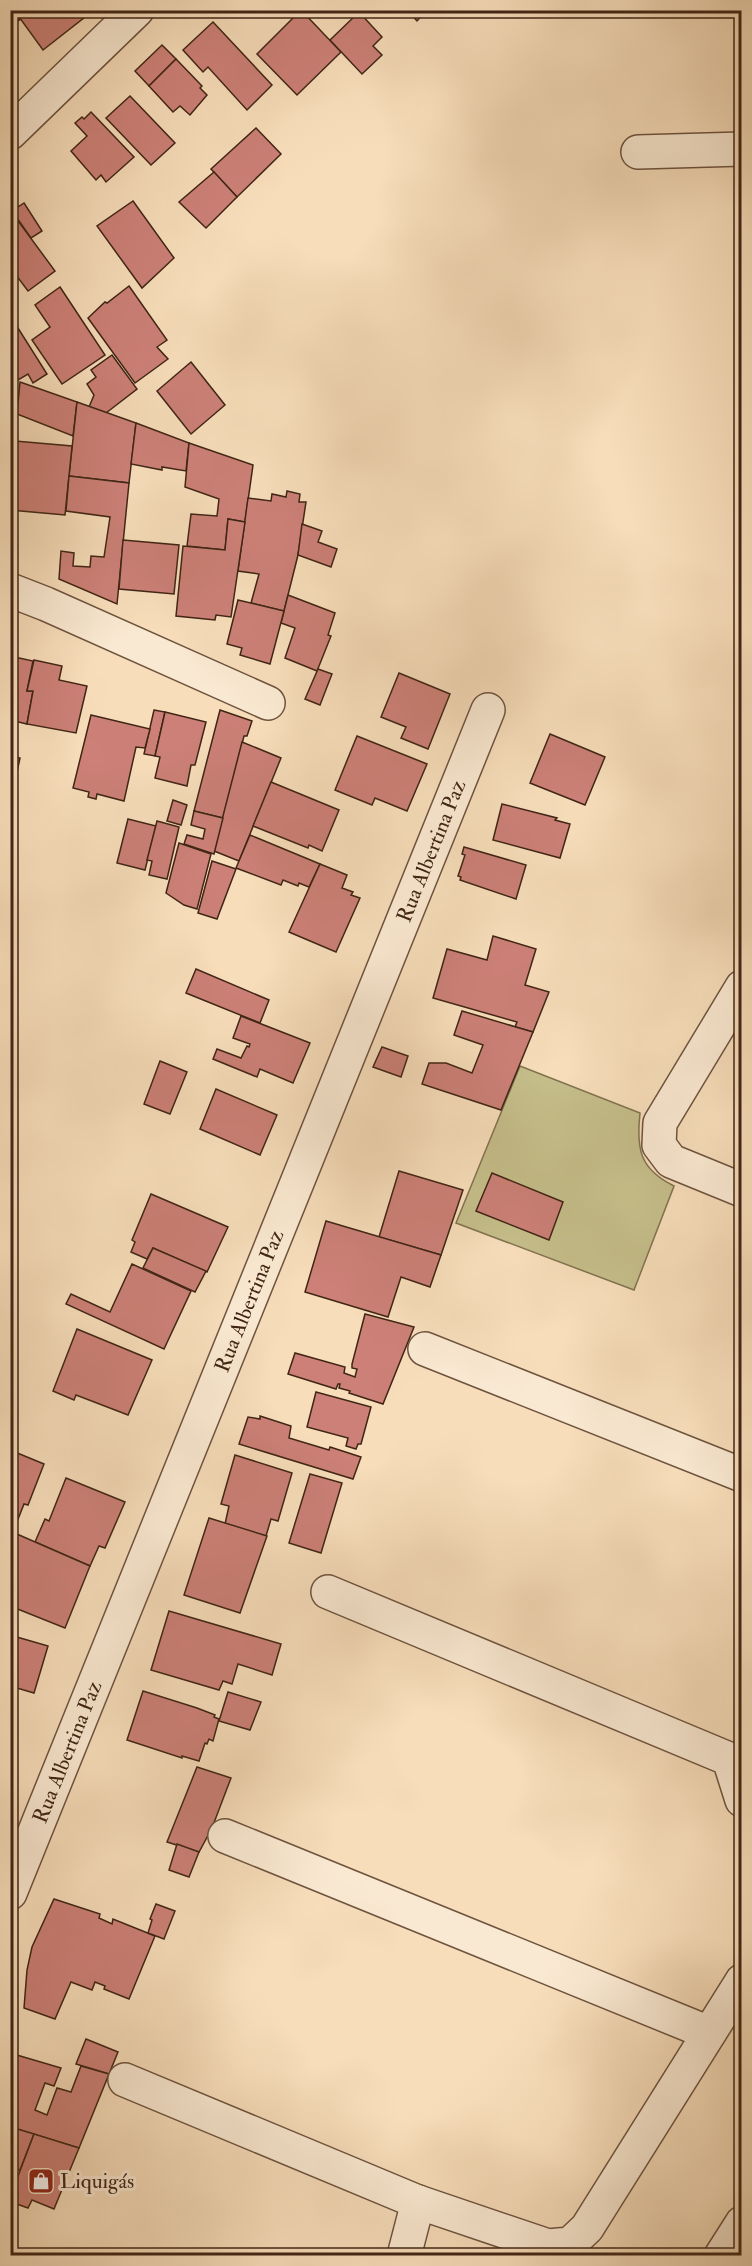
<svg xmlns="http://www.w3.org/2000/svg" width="752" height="2266" font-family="'IM FELL Double Pica',serif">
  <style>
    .green { fill: #c5be8a; stroke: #827250; stroke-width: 1.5 }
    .building { fill: #cc8077; stroke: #402515; stroke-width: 1.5 }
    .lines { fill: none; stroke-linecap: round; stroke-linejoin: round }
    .minor-casing { stroke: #6e533e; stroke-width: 36 }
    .minor { stroke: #fae9d2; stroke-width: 33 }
    .labels { text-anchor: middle; stroke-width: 6; stroke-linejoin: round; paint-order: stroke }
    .street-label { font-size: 21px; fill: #402515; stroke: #fae9d2 }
    .poi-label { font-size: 21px; fill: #402515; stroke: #fae9d2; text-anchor: start }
  </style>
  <rect width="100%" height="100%" fill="#f7ddba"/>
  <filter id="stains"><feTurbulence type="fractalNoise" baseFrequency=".00333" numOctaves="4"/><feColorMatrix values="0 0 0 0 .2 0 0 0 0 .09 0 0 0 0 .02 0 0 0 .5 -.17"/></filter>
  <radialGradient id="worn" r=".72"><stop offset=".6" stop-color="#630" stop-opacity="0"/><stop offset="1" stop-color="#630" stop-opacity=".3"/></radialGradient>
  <!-- green -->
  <path class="green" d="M520 1066 640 1113C636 1150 640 1169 674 1186L634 1290 456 1223Z"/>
  <!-- building -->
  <g class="building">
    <polygon points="10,10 14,10 21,19 10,26"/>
    <polygon points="14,10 80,10 85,17 43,50"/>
    <polygon points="301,10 341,52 297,95 257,54"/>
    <polygon points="407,10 427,10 417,21"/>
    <polygon points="359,12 382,37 373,46 382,55 362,74 330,40"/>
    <polygon points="213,22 272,85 247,110 208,67 203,72 183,50"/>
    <polygon points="162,45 176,59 149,86 135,71"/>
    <polygon points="176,59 202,86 200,88 207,95 190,115 180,106 173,112 149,86"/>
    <polygon points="130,96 175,143 151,165 106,118"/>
    <polygon points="91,112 134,157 106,182 101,175 96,180 71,151 87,136 75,123 82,117 84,119"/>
    <polygon points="256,128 281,154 237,197 211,169"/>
    <polygon points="214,172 237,197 206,228 179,202"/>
    <polygon points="133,201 174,258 142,288 97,226"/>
    <polygon points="24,203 42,231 31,238 12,211"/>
    <polygon points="10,210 55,271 28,291 10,267"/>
    <polygon points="129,286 167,340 157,347 168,359 135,383 88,318 105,302 107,303"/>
    <polygon points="60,287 105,355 62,384 32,340 50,327 35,305"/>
    <polygon points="11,317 47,374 33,383 28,374 18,380 10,368"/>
    <polygon points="112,355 137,389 106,413 89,407 94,395 87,384 96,377 91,370"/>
    <polygon points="191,362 225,405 191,434 157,391"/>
    <polygon points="20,382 77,402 73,436 17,414"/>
    <polygon points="77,402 136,423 129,483 69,476"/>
    <polygon points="136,423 189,443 186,471 162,467 162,470 131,464"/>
    <polygon points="15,441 72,446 65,515 10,510"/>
    <polygon points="189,443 253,465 245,522 228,519 225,550 187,546 191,514 217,516 219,499 185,487"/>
    <polygon points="69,476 129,483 117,604 59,579 61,551 74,553 73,566 90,567 91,556 104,557 110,517 66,511"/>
    <polygon points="287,491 300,494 299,502 306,502 298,555 284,611 251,603 259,574 238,571 248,498 271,501 272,494 286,497"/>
    <polygon points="228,519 245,522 231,617 216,615 215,620 176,616 183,546 225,550"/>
    <polygon points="302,524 322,531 318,542 337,549 331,567 298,555"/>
    <polygon points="123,540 179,545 174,594 119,589"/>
    <polygon points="288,595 335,613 328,635 331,636 317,671 285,658 295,628 281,623"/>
    <polygon points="238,600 284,611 270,664 240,655 242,648 227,644"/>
    <polygon points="10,656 33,661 27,691 33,691 27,724 10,720"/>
    <polygon points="34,660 62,666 59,680 87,686 76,733 27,724 33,691 27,691"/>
    <polygon points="318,669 332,674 320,705 305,699"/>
    <polygon points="399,673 450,694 428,749 401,738 406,727 381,717"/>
    <polygon points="154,710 165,712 155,756 144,754"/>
    <polygon points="220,710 252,721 247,736 244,736 223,818 194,811"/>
    <polygon points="165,712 206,722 195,765 191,765 187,786 155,778 160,757 155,756"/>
    <polygon points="91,715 150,729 145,748 136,747 124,801 97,794 96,799 88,797 89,792 73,788"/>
    <polygon points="550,734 605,757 585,805 530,783"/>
    <polygon points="357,736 427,764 407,811 375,798 372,805 335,790"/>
    <polygon points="242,742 281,758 239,861 214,851"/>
    <polygon points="10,756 20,758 11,800 10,800"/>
    <polygon points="271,782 339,810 322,851 309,845 308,848 253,826"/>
    <polygon points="173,800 187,805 181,825 167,821"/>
    <polygon points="502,804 557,818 555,820 570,824 560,858 493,840"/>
    <polygon points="194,811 223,818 214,854 184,844 187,835 203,839 205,829 191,825"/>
    <polygon points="128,819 156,826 145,870 117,863"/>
    <polygon points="157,821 179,827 167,879 149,875 152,861 147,860"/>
    <polygon points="250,835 320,864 309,887 299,883 298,886 283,880 281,885 236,868"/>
    <polygon points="179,843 211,854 197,909 184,905 166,893"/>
    <polygon points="464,847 526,865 516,899 460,880 461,877 458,876 465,855 462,854"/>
    <polygon points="212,861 236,869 217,919 198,913"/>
    <polygon points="320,864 347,875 342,888 353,892 351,895 360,898 336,952 289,932"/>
    <polygon points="493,936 536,949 525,985 549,992 533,1032 515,1027 517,1022 433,998 447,949 487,960"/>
    <polygon points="196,969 269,1000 260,1023 186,993"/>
    <polygon points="462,1011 533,1032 501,1110 422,1084 429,1063 446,1063 472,1073 483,1045 454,1035"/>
    <polygon points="241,1016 310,1043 293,1083 260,1069 257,1077 213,1059 217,1049 241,1058 247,1046 249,1047 250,1044 233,1038"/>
    <polygon points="382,1047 408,1056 401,1077 373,1067"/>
    <polygon points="160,1061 187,1072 170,1114 144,1104"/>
    <polygon points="216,1089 277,1115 260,1155 200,1129"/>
    <polygon points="399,1171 463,1190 441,1255 379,1237"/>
    <polygon points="492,1173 563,1202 549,1240 476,1211"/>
    <polygon points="151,1194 228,1227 207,1272 153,1248 147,1259 131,1252 135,1242 132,1240"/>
    <polygon points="326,1221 441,1255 430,1287 401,1277 388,1317 305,1292"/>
    <polygon points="153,1248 206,1271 195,1292 143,1268"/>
    <polygon points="132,1264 191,1291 164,1349 66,1304 71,1294 110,1312"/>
    <polygon points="365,1314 414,1327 383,1404 349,1393 350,1391 339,1388 340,1384 338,1384 336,1389 288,1374 295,1353 345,1367 344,1373 355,1377 357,1369 352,1368 352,1364"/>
    <polygon points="77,1329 152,1360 128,1415 76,1395 74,1400 53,1391"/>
    <polygon points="316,1392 371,1407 361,1444 358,1444 356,1449 346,1446 348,1438 307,1427"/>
    <polygon points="260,1416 291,1426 289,1438 329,1450 330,1447 361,1457 353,1479 239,1444 248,1417 260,1419"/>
    <polygon points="10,1450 44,1464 28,1505 24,1504 13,1532 10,1531"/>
    <polygon points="235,1455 292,1473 278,1521 271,1519 266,1536 225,1524 229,1506 221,1504"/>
    <polygon points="310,1474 342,1483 321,1553 289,1543"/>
    <polygon points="66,1478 125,1502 105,1548 99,1546 90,1566 35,1542 45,1519 49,1521"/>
    <polygon points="209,1518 267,1536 240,1613 184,1595"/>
    <polygon points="10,1531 90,1566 65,1628 10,1606"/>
    <polygon points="169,1611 281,1644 272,1675 238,1664 232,1684 223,1681 219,1690 151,1670"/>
    <polygon points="10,1635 48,1646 34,1693 10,1686"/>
    <polygon points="143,1691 197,1708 215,1715 214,1717 219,1719 213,1741 209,1739 207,1744 205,1743 199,1761 182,1756 182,1758 127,1740"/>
    <polygon points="228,1692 261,1702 250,1730 219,1721"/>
    <polygon points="197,1767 231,1778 212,1828 199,1852 167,1842"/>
    <polygon points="177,1844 199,1852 189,1877 169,1870"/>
    <polygon points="54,1899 100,1914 99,1918 112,1924 113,1919 155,1936 129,1999 104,1989 105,1986 95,1982 92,1990 71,1982 55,2019 24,2008 27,1970 32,1947"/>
    <polygon points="156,1904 175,1911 164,1939 148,1933 152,1920 150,1919"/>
    <polygon points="86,2039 118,2052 109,2074 76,2064"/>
    <polygon points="10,2053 61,2068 54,2086 45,2083 35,2110 47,2115 57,2088 71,2092 81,2066 109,2074 79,2148 10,2127"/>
    <polygon points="14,2128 34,2134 20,2170 10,2167 10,2136"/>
    <polygon points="34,2134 79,2148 54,2209 32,2200 28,2208 14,2203 18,2194 12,2192"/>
  </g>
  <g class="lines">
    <defs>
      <g id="minor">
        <polyline points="10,133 137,10"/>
        <polyline points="638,152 742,149"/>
        <polyline points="10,590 46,604 268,703"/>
        <polyline points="742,987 660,1123 659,1145 671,1161 742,1190"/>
        <polyline points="425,1349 742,1475"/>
        <polyline points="328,1592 729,1759 742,1800"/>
        <polyline points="225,1836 709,2033"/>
        <polyline points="10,1893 488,710"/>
        <polyline points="125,2080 418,2202 548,2246 570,2244 587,2228 742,1981"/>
        <polyline points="404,2256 418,2202"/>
        <polyline points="721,2256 742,2223"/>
      </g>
    </defs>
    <!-- minor casing -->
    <use href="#minor" class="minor-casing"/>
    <!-- minor -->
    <use href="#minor" class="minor"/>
  </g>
  <!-- icons -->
  <defs>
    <symbol id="shop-square" viewBox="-11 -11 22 22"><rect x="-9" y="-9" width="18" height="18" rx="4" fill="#8f2418" stroke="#fae9d2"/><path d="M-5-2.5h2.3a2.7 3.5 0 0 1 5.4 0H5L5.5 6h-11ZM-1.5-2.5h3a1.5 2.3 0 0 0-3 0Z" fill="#fff"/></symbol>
  </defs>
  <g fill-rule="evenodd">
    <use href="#shop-square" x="26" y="2166" width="30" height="30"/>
  </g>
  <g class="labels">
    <!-- street labels -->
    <g class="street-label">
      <text transform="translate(431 851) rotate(-68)" y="7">Rua Albertina Paz</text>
      <text transform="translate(249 1301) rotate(-68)" y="7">Rua Albertina Paz</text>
      <text transform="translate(67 1752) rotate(-68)" y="7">Rua Albertina Paz</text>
    </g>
    <!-- poi labels -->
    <g class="poi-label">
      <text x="60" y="2188">Liquigás</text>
    </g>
  </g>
  <!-- margin -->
  <rect width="752" height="2266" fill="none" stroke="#f7ddba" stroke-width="36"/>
  <rect x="12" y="12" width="728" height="2242" fill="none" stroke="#402515" stroke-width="3"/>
  <rect x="18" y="18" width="716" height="2230" fill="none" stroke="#402515" stroke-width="1.5"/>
  <rect width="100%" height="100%" filter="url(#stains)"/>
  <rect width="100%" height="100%" fill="url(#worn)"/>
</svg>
